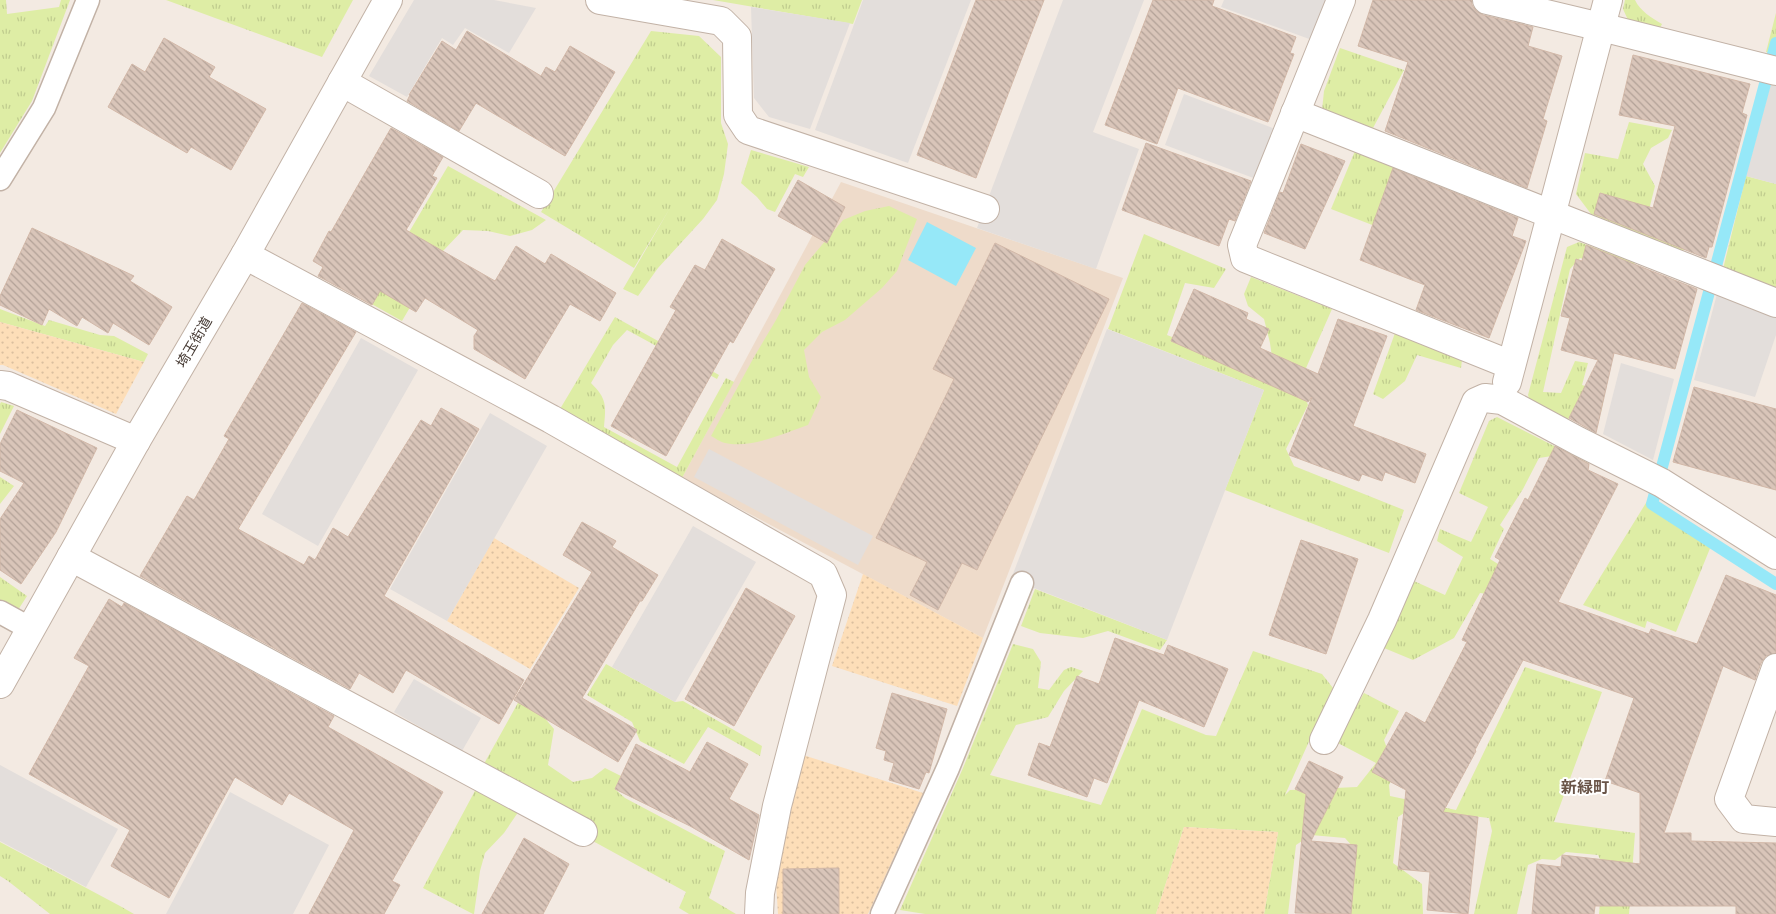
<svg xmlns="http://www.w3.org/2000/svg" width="1776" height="914" font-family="'Public Sans','Noto Sans JP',sans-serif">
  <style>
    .education { fill: #eedbca }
    .grass { fill: url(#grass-tufts) }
    .sand { fill: url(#sand-dots) }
    .parking { fill: #e3dedb }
    .water { fill: #96e8f8 }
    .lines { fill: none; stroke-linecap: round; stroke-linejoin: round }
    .stream { stroke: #96e8f8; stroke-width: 12 }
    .building { fill: url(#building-back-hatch); stroke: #d2b8a8 }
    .service-casing { stroke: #c2b2a6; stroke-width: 25 }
    .minor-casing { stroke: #c2b2a6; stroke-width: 30 }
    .tertiary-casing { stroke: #c2b2a6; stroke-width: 30 }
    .service { stroke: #fff; stroke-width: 22 }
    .minor { stroke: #fff; stroke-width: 28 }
    .tertiary { stroke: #fff; stroke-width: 28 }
    .labels { text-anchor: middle; stroke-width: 4; stroke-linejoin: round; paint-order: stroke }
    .street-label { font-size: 14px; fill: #453932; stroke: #fff }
    .quarter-label { font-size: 16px; font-weight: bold; fill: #695448; stroke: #fff }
  </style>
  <defs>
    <pattern id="grass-tufts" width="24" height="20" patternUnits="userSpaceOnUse" patternTransform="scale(1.25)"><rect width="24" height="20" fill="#deeda5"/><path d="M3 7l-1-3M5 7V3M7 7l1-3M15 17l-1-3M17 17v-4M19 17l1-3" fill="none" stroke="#c0cc8e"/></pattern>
    <pattern id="sand-dots" width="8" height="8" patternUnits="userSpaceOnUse" patternTransform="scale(1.25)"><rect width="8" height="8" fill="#fddeb8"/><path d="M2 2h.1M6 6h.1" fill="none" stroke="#dabf9f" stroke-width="1.8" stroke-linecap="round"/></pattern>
    <pattern id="building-back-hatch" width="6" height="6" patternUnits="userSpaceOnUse" patternTransform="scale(1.25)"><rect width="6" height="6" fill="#d9c5b9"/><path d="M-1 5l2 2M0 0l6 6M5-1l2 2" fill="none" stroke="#b2a197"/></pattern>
  </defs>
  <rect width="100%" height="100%" fill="#f3eae2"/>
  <!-- education -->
  <polygon class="education" points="841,182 1123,278 983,638 682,478"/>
  <!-- grass -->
  <g class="grass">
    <polygon points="0,0 6,0 7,14 59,7 61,0 70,0 32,101 0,153"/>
    <polygon points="166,0 353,0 322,57"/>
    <polygon points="713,0 862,0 853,24"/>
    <path d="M1625 0H1635C1640 11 1652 18 1662 24L1659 30 1628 20 1623 9Z"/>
    <polygon points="1776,13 1776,55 1766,52"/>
    <polygon points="651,31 699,36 721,57 721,123 728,144 724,174 717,200 703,219 658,268 638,296 623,289 670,208 634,268 541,212"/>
    <polygon points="1340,48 1404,70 1373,128 1322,110 1324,91"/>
    <polygon points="1629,122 1672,130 1668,138 1651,148 1643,164 1655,186 1647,218 1685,247 1683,251 1591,214 1576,194 1585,153 1618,159"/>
    <polygon points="751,150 809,167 803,177 795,174 775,212 767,209 757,197 741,183"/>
    <polygon points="1355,151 1403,169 1380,228 1331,209"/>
    <polygon points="448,166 546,220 532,230 510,236 488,231 463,230 443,251 402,321 368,302"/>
    <polygon points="1746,176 1776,184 1776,289 1723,269"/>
    <path d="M889 206 917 219 897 271 882 288 845 320 822 332 804 350 809 377 821 397 808 425C785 433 750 449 725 443 720 442 715 438 711 436L754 357 776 320 805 265 843 220 865 211Z"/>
    <polygon points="1144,234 1226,269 1214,288 1185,283 1167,335 1264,373 1272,357 1270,343 1264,319 1248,306 1244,294 1251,277 1332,309 1299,384 1308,405 1286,449 1294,466 1404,510 1389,553 1225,490 1264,390 1108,329"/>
    <polygon points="1579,242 1635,262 1632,274 1580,258 1570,269 1543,392 1561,393 1575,361 1588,363 1582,385 1605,392 1601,412 1578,400 1567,422 1530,402 1528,395 1567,247"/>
    <polygon points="0,309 45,326 49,320 100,335 114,336 148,354 144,362 0,322"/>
    <path d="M615 317 719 375 717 379 627 330 613 345 591 383C607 399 606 405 604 427L677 467 726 378 734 382 682 478 560 409Z"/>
    <polygon points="1395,333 1462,360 1461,368 1417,355 1405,381 1383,399 1373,394"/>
    <polygon points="1,402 14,406 0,434 0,404"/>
    <polygon points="1497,417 1588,463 1582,473 1552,456 1539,458 1523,489 1500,525 1504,529 1490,559 1503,567 1488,594 1480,593 1454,638 1413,660 1384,648 1414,581 1445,595 1463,557 1437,541 1440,529 1471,542 1488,507 1459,493 1489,421"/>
    <polygon points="0,477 14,486 0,504"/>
    <polygon points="1649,498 1713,541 1676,632 1647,621 1645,628 1583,605"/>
    <polygon points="0,577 27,596 18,610 0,600"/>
    <polygon points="1035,589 1167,640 1160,650 1108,631 1083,638 1040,633 1021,626"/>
    <polygon points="1013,644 1033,649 1041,662 1038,688 1049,690 1064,670 1071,667 1083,671 1064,691 1048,717 1016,725 990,775 1101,805 1142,709 1206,735 1216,736 1253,651 1322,674 1333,688 1285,795 1290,790 1357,787 1376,763 1336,742 1364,693 1399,711 1384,740 1390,757 1400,763 1389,785 1390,796 1456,810 1525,667 1602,692 1554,822 1635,833 1629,914 1599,914 1604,867 1598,855 1566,852 1555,860 1542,859 1528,865 1517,914 1474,914 1492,831 1489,818 1410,809 1398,817 1393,863 1422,884 1423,914 1351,914 1345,907 1353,847 1345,838 1311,835 1296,845 1288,914 1264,914 1278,832 1184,827 1156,914 925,914 900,910 963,768"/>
    <polygon points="606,664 675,702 683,701 762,746 760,756 708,727 684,764 640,741 632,722 587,695"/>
    <polygon points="519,701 543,716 554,729 548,765 573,782 592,778 605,768 621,776 615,789 625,798 725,851 709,898 736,914 689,914 679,908 686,892 591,840 486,767 485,762"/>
    <polygon points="477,787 521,808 504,833 485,853 480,871 474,914 473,914 423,888"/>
    <polygon points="0,842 120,906 134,914 50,914 8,881 0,876"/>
  </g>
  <!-- sand -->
  <g class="sand">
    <polygon points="0,322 144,362 116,414 3,365 0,365"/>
    <polygon points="494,538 579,588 530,669 447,621"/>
    <polygon points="863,574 983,638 957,706 832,666"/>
    <polygon points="803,755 923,793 868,914 778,914 776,883 780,855"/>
    <polygon points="1184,827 1278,832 1264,914 1156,914"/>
  </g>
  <!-- parking -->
  <g class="parking">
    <polygon points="414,0 494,0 536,8 509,53 465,28 453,45 442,38 407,97 369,76"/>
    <polygon points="863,0 971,0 908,163 815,130"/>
    <polygon points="1063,0 1144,0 1093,132 1139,149 1096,269 977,228"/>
    <polygon points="1224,0 1327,0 1312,40 1221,7"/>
    <polygon points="751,7 850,23 810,129 769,117 754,98"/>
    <polygon points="1771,83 1776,84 1776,184 1746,176"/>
    <polygon points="1184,94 1275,129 1256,179 1165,145"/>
    <polygon points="1717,294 1776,315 1776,335 1755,397 1694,380"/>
    <polygon points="1107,329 1264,390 1167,640 1011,579"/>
    <polygon points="361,338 418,370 318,546 262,514"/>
    <polygon points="1621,363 1674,379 1653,460 1603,434"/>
    <polygon points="490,413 547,446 447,621 390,589"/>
    <polygon points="709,449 873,536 858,565 694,477"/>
    <polygon points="693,526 756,562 675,702 612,667"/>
    <polygon points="414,679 481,718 462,751 394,712"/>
    <polygon points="0,765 118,829 86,887 0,841"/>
    <polygon points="230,792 329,845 293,914 166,914"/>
  </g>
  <!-- water -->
  <polygon class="water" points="927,222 976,248 956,286 908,260"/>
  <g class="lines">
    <!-- stream -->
    <polyline class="stream" points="1776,43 1652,504 1776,584"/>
  </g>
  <!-- building -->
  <g class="building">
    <polygon points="976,0 1044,0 976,178 917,155"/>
    <polygon points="1153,0 1214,0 1212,6 1296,37 1290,53 1294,54 1268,122 1178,88 1157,144 1105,125"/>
    <polygon points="1373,0 1472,0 1472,5 1476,11 1483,15 1533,27 1528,46 1562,56 1543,119 1547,121 1527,188 1385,131 1408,62 1358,46"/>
    <polygon points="467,31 541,76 546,67 555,72 570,46 615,72 565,156 476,103 459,131 407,101 410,95 409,95 442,41 456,50"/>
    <polygon points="164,38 215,67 209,77 266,109 231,170 191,147 187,153 108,107 132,64 145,72"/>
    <polygon points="1633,55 1750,84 1742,113 1747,115 1712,247 1709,247 1706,258 1594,214 1600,193 1653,208 1675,126 1619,115"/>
    <polygon points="391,128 443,157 432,176 437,178 406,230 495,281 516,246 545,264 551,254 616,293 600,321 570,304 525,379 474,349 474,336 478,330 425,298 416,312 380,291 372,305 318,276 323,267 313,261 329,231 331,232"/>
    <polygon points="1146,143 1251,181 1235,221 1229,219 1219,246 1122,210"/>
    <polygon points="1301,144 1345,161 1305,249 1264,233 1280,192 1283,193"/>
    <polygon points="1393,168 1518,218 1512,236 1526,241 1489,338 1416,310 1425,285 1360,260"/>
    <polygon points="798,180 845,207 827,243 778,216"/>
    <polygon points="32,228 134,276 130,281 172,307 149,345 113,323 108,333 82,317 77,326 49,309 42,325 0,305 0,296"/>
    <polygon points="722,239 775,269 733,343 730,341 666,456 611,426 676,310 670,307 695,265 705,270"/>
    <polygon points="995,243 1109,299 977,570 962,563 938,610 910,595 927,562 876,538 954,379 933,369"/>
    <polygon points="1586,245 1697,289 1675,369 1614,353 1596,433 1569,418 1598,360 1561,350 1570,318 1561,316 1576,259 1582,261"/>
    <polygon points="1194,289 1248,313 1246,319 1269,329 1260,348 1318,374 1338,319 1387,336 1353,426 1426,454 1415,483 1385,472 1382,481 1362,474 1359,481 1289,455 1312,397 1308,402 1171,341"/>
    <polygon points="302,303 356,332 238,529 304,565 309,556 315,560 333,528 348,537 421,420 431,426 441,408 479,429 384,596 524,680 499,724 406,670 393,693 359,673 350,689 140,576 187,496 194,500 229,439 224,436"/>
    <polygon points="1694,387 1776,409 1776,490 1673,462"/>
    <polygon points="17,410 97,448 56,532 21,584 0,570 0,519 24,483 0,471 0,444"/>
    <polygon points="1555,446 1589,464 1588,470 1618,484 1558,602 1649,634 1651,629 1697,644 1726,575 1776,595 1776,653 1766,656 1761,663 1755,680 1723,666 1664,833 1691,833 1691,841 1776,843 1776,914 1736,914 1736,906 1595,906 1594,914 1532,914 1537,864 1561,867 1562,855 1640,864 1640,793 1605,781 1634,698 1523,660 1475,750 1476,751 1443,812 1478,817 1468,914 1427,910 1430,872 1398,869 1406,790 1372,772 1406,712 1425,723 1467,642 1462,640 1500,560 1495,557 1525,498 1528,500"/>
    <polygon points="582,522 616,541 612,547 658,575 642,601 640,601 582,698 637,730 618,762 514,700 592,572 563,555"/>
    <polygon points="1301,540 1358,559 1326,654 1269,635"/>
    <polygon points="746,588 795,616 734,726 685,699"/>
    <polygon points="109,599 122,607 124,603 334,716 328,727 443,792 392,881 400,885 384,914 309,914 354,830 289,793 282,805 235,777 169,898 111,866 130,830 29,774 89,666 74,658"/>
    <polygon points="1115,638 1164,655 1168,645 1228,669 1204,727 1139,700 1107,783 1094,778 1087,797 1028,775 1039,743 1050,747 1077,676 1099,684"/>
    <polygon points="892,693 947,709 929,773 926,772 919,789 889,780 894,763 884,760 886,751 876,748"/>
    <polygon points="707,742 748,764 729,799 759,815 749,860 690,826 615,789 636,744 690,772"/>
    <polygon points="1309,761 1343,777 1311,841 1357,845 1351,914 1295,913 1306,794 1295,789"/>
    <polygon points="524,838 569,864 543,914 482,914"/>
    <polygon points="839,868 839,914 783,914 783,869"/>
  </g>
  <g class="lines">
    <defs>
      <g id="service">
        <polyline points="0,179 44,108 88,0"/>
        <polyline points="0,612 31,629"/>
        <polyline points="882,914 948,768 1022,583"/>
      </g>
      <g id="minor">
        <polyline points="600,0 721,21 737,37 738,115 748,130 985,209"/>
        <polyline points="1341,0 1242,245 1245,258 1511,365"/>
        <polyline points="1487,0 1601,27 1776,71"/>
        <polyline points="342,82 539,194"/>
        <polyline points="1295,113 1776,303"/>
        <polyline points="245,255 551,419 823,574 832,595 777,806 760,893 759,914"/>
        <polyline points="1507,382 1608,0"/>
        <polyline points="0,385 8,386 136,441"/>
        <polyline points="71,557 583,832"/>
        <polyline points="1776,668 1729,799 1744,819 1776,822"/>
        <polyline points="1324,740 1382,620 1476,402 1485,398 1502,400 1578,441 1662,483 1776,555"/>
      </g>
      <polyline id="tertiary" points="0,684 136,441 245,255 388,0"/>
    </defs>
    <!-- service casing -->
    <use href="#service" class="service-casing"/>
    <!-- minor casing -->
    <use href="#minor" class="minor-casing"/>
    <!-- tertiary casing -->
    <use href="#tertiary" class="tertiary-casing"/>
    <!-- service -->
    <use href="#service" class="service"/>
    <!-- minor -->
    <use href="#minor" class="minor"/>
    <!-- tertiary -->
    <use href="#tertiary" class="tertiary"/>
  </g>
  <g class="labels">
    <!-- street labels -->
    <g class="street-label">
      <text transform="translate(194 342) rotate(-60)" y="5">埼玉街道</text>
    </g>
    <!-- quarter labels -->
    <g class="quarter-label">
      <text x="1585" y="793">新緑町</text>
    </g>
  </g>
</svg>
